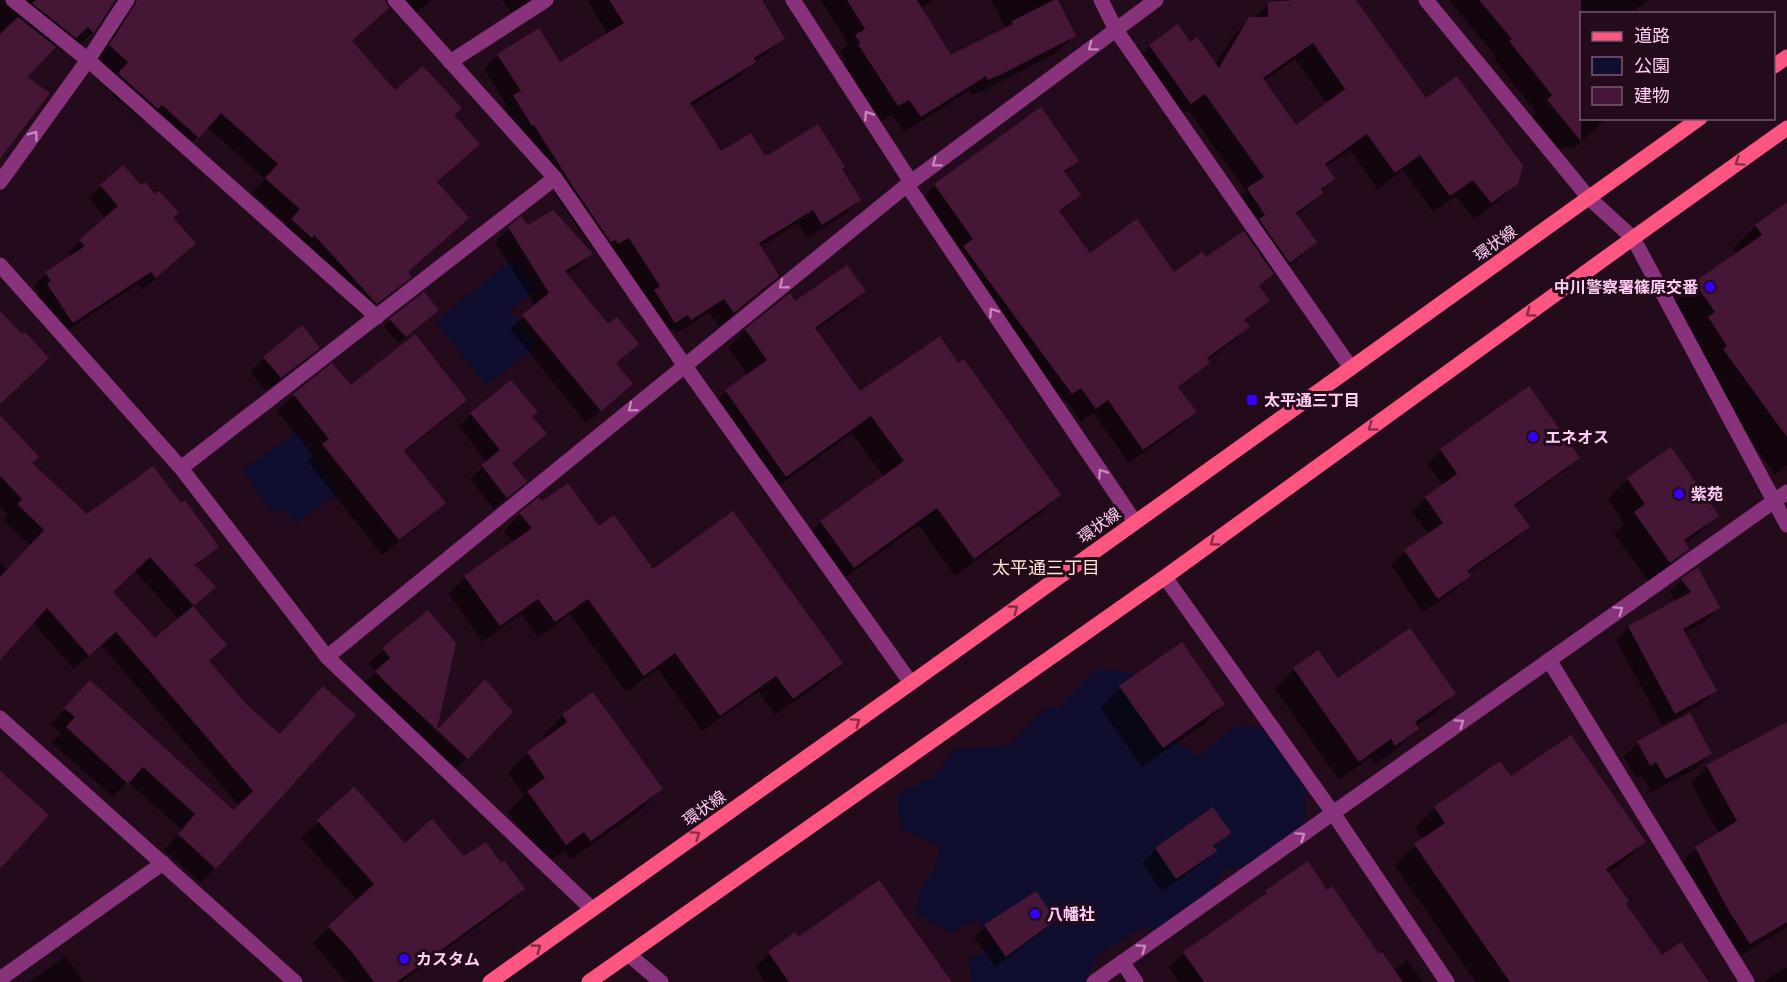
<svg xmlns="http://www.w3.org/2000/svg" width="1787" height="982" font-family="'Nunito Sans','Noto Sans JP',sans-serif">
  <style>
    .green { fill: #100e2e }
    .shadow { fill: #0007; fill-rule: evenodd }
    .building { fill: #461637; fill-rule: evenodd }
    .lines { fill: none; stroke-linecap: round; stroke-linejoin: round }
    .minor { stroke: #87327a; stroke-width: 15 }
    .major { stroke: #ff5581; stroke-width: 15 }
    .oneway { stroke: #c988bd }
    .oneway2 { stroke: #862c49 }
    .poi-dot { fill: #3500f9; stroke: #230b1c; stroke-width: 2 }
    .labels { text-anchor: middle; stroke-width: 6; stroke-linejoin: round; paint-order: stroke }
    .street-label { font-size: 16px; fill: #ffcef4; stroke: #230b1c }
    .poi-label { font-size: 16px; font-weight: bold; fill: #ffcef4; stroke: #230b1c; text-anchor: start }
    .neighbourhood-label { font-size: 18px; fill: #ffe6d0; stroke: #230b1c }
  </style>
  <rect width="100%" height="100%" fill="#230b1c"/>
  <!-- green -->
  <g class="green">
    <polygon points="513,259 537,289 509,311 537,345 487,386 435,322"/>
    <polygon points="297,432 338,493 296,524 284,509 272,514 243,470"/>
    <path d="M1095 670 1130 672 1151 708 1148 737 1178 743 1200 756 1235 726 1259 727 1305 772C1306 788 1309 808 1303 824 1296 843 1279 857 1264 871L1241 866 1222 872 1200 912 1166 937 1145 926 1098 956 1085 982H972L968 961 997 944 976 920 951 933 916 914 920 889 934 871 940 846 901 829 897 795 933 777 956 749 1009 746 1045 709 1058 708Z"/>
  </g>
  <!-- shadow -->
  <g class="shadow">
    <polygon points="0,0 98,0 93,32 80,45 73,39 62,50 56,45 25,77 0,157"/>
    <polygon points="142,0 433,0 404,21 393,5 388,8 351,42 395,93 452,115 478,144 436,183 467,218 407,273 410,277 396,291 362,317 300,248 278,234 287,224 252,193 265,179 207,127 184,151 147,118 143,122 105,88 115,77 96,60 118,26"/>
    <polygon points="502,0 532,0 511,13"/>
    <polygon points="587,0 760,0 783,38 769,52 752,63 740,76 691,106 721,153 764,158 840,169 859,200 845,214 807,238 798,223 759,247 778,276 763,290 719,326 709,313 676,333 673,328 660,336 601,253 597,255 558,199 520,138 500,111 506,104 484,69 498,55 560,64 608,34"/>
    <polygon points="821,0 935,0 920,8 951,57 1006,29 991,0 1056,0 1074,36 1058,52 984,90 971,95 969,91 904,132 892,115 881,121 843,62 845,60 840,52 848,44"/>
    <path d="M1277 0H1358V6L1426 100 1517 183 1500 200 1474 219 1456 196 1433 212 1403 170 1378 189 1350 150 1325 167 1333 179 1305 209 1296 216 1315 242 1299 258 1272 278 1271 276 1258 288 1268 301 1244 322 1248 327 1234 341 1207 360 1208 362 1194 376 1178 389 1195 412 1181 426 1129 463 1093 413 1081 422 1066 400 1057 406 921 199 935 185 1041 109 1077 161 1064 174 1079 195 1059 213 1090 255 1174 274 1205 260 1249 232 1231 206 1246 191 1188 110 1174 120 1133 63 1150 47 1178 27 1190 44 1215 65 1233 36 1250 19 1254 18 1269 3H1279ZM1295 59 1327 104 1296 127 1264 81Z"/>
    <polygon points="1449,0 1648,0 1636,9 1639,14 1582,14 1582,118 1606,119 1573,149 1557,148 1531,118 1536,112 1494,59 1496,57"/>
    <polygon points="101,186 171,218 181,256 143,290 138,284 60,335 35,297 39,294 34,286 46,274 71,257 67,253 106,218 88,198"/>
    <polygon points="1787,204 1787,465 1775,474 1701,372 1672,305 1695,283 1737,254 1733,248 1756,226"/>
    <polygon points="521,218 528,227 591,254 578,267 566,274 608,326 637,344 615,364 631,384 586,423 510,329 535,306 495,242"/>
    <polygon points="864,291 846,309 815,331 860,393 958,365 1059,495 1041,513 955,576 919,525 836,584 803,540 821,522 884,477 852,433 767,494 708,409 726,391 748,375 728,348 746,330 795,304"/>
    <polygon points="430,317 398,343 384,327 390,320"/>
    <polygon points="318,348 304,362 266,391 250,372 264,358"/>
    <polygon points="350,387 465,400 449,416 403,453 444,503 427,519 382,555 307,461 313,455 277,411 294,395"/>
    <polygon points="1529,388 1578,457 1564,471 1514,507 1528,527 1514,541 1467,573 1469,576 1455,590 1423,612 1391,565 1405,552 1429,535 1412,512 1426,498 1443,486 1427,464 1441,451"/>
    <polygon points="471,414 531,417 545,434 511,464 525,482 494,509 470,479 487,463 459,426"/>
    <path d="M0 417 30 463 87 516 180 505 217 547 195 567 213 587 192 608 208 662 246 706 279 736 309 703 215 868 201 883 164 850 182 830 128 782 113 797 52 743 61 733 51 724 75 697 233 812 239 806 101 645 74 669 32 622 0 658V563L8 570 31 546 3 520 8 515 0 506ZM135 571 179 620 155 640 112 592Z"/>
    <polygon points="1628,479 1717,515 1696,536 1684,544 1687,549 1666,570 1649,582 1614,534 1624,524 1608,499"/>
    <polygon points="542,503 598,528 652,571 841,663 825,680 775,715 759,691 702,731 658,669 626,692 570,614 538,638 521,614 482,642 449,594 465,577 514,543 504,531 520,514"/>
    <polygon points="1682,580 1718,608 1706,621 1683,633 1715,691 1702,704 1662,725 1616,640 1629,627 1676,602 1670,592"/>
    <polygon points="428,612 454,644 435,734 472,694 511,712 453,772 362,685 376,672 369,663 383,650"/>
    <polygon points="1294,669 1338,680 1454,694 1434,714 1416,726 1417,729 1398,748 1375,764 1371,757 1339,780 1275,689"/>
    <polygon points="1120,687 1223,704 1203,725 1142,767 1100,708"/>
    <polygon points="593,694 661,789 642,809 570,860 564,851 546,864 508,812 524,795 508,773 528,753 546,740 543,735 563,715"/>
    <polygon points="1787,723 1787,927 1734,960 1679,865 1696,849 1719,834 1691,783 1707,766"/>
    <polygon points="1638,743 1711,754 1697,768 1651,792 1642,775 1636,778 1624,757"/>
    <polygon points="1511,778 1644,842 1624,862 1607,873 1624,904 1662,957 1707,982 1476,982 1395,866 1414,846 1423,840 1415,828 1435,808"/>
    <polygon points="354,789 405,846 501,865 523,889 507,905 401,982 346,982 313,943 358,901 301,838"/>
    <polygon points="1229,833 1213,848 1215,850 1201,864 1162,892 1142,863 1156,849"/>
    <polygon points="1307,863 1327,892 1393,971 1407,960 1423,982 1179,982 1169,968 1184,953 1254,904 1266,892"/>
    <polygon points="1035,893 1054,920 1043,931 995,967 974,937 985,926"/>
    <polygon points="795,934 798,939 950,982 765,982 755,967 769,953"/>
    <polygon points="66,956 84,982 29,982"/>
    <polygon points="1785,967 1787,970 1787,982 1763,982"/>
  </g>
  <!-- building -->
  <g class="building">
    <polygon points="36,0 115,0 94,33 88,27 76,38 32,3"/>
    <polygon points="137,0 385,0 389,8 352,41 395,90 423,66 462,108 454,115 480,144 437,182 469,218 408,272 412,277 377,304 314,235 312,238 291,219 300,209 265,178 278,164 221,113 199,138 162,105 158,109 118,73 128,62 109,45 135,5"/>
    <polygon points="609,0 762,0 785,39 754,58 756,62 690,103 721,151 751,133 765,156 768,154 768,155 818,124 845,167 842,169 861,200 822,225 813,210 759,243 779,276 734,313 724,299 691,320 688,315 675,323 654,290 660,286 629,238 618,244 616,240 611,242 572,185 534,125 532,126 513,95 521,91 497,54 539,28 560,62 624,23"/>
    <polygon points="847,0 917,0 951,55 1013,24 1012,21 1054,0 1058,0 1076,36 1002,74 988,80 986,76 921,117 909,100 898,106 858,44 860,43 855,35 865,29"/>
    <path d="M1293 0H1356L1426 98 1457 76 1523 166 1518 184 1491 203 1473 180 1450 196 1420 155 1395 173 1367 134 1325 164 1335 179 1321 189 1323 193 1296 213 1317 242 1290 263 1259 219 1265 215 1247 188 1264 177 1205 94 1191 104 1149 45 1178 24 1190 42 1197 37 1219 68 1249 17H1268V2ZM1313 43 1345 89 1296 125 1263 78Z"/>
    <polygon points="1479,0 1581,0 1581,141 1547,100 1552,95 1509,41 1512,39"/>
    <polygon points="18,17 56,47 27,77 50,93 0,159 0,34"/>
    <polygon points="1041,107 1079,161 1064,171 1081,195 1059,211 1090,253 1137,219 1174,272 1202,252 1206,257 1244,231 1274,274 1259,286 1270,301 1244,320 1250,327 1207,358 1210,363 1178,387 1197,412 1143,450 1108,400 1096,409 1081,388 1072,394 963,246 973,239 934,184"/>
    <polygon points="123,165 141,185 145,182 155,194 159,191 179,213 173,218 196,243 156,278 151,272 73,323 47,284 51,281 45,272 85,246 79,240 118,206 100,185"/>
    <polygon points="1787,202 1787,437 1723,349 1727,346 1708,317 1715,312 1694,282 1762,235 1755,225"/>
    <polygon points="553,210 593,254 565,271 608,324 617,317 639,344 616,363 633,384 601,411 522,315 549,293 508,227 521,216 528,225"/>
    <polygon points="847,265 866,291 815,328 860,391 940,336 958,363 964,359 1061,495 974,559 937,508 854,568 820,521 904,461 871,416 786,477 725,390 767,360 745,329 790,293 795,301"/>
    <polygon points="424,292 439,310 406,337 389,319"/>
    <polygon points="0,311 22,334 25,332 49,358 0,404"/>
    <polygon points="302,325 320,348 281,378 263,357"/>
    <polygon points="415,334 467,400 404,451 446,503 399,540 322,444 329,439 293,394 332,363 351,385"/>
    <polygon points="511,380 538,412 532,416 547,434 512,463 527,482 507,498 481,465 500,450 470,413"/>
    <polygon points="1529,386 1580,458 1514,505 1530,527 1467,571 1471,576 1438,599 1404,550 1443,523 1425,497 1457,474 1440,449"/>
    <polygon points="0,415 39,457 32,463 87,514 153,466 181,503 185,500 219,547 195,565 216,587 194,606 150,557 113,592 155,638 193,606 227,645 209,661 247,705 280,734 323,686 356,715 216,869 178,834 195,814 143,767 128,784 66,727 75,717 64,708 90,680 233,810 253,791 116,632 89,656 47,608 0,660 0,577 44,530 17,504 22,499 0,476"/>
    <polygon points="1671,447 1719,516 1684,540 1689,549 1670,563 1634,512 1645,504 1627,478"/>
    <polygon points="568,483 599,526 614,515 653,569 733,511 843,663 793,699 776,676 720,716 675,653 644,676 588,599 555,622 538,599 500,626 464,576 532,528 519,513 539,497 542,501"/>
    <polygon points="1698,567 1720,608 1683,629 1717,691 1675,714 1628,626 1691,592 1681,579"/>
    <polygon points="428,610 456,643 437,730 485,679 513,712 468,759 385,682 375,671 390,658 382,648"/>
    <polygon points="1410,628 1456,694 1415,722 1419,729 1395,746 1391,739 1359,762 1293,668 1318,650 1338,678"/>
    <polygon points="1182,642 1225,704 1163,748 1119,686"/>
    <polygon points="593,692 663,789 591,841 584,832 566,845 527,791 545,778 527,752 567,722 562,714"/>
    <polygon points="1690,713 1712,754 1666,779 1656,762 1650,766 1637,741"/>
    <polygon points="1787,722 1787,922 1750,944 1726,906 1695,847 1737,821 1706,765"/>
    <polygon points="1571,735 1646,842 1606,869 1629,901 1626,904 1662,955 1681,942 1709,982 1510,982 1414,844 1445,823 1434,807 1500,761 1511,776"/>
    <polygon points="0,771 49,815 0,869"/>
    <polygon points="354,787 405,843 432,819 464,856 486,842 501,863 504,860 525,889 397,982 374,982 352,952 328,926 374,884 317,820"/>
    <polygon points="1213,807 1231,833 1213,846 1217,851 1176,879 1155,848"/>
    <polygon points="1308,861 1327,890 1332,886 1379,954 1382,952 1403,982 1204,982 1183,952 1267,893 1265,891"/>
    <polygon points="879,880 952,982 789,982 768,952 795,932 798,937"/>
    <polygon points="1036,891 1056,920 1006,957 984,925"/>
  </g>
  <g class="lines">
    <!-- minor -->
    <g class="minor">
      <polyline points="13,0 88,60 377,317"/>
      <polyline points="395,0 555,178 685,366 911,683"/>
      <polyline points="793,0 911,182"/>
      <polyline points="1101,0 1116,30 1351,368"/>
      <polyline points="1426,0 1589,198 1633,238 1787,525"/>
      <polyline points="450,62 546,0"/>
      <polyline points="0,182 88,60 127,0"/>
      <polyline points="907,185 1135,522"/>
      <polyline points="0,265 181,468 327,657 592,909"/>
      <polyline points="181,468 555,178"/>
      <polyline points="1165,577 1333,813 1447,982"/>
      <polyline points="327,657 907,185 1156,0"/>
      <polyline points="1549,660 1747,982"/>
      <polyline points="0,718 295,982"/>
      <polyline points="628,954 661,982"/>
      <polyline points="1122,962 1136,982"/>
      <polyline points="0,979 163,863"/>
      <polyline points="1094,982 1787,492"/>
    </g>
    <!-- major -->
    <g class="major">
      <polyline points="1774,66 1787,57"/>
      <polyline points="490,982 911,683 1700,118"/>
      <polyline points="589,982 1165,577 1633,238 1787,128"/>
    </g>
  </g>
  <!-- one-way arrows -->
  <defs><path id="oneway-chevron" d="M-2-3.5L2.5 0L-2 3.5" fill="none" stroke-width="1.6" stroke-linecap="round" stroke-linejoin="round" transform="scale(1.5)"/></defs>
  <g class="oneway">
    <use href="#oneway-chevron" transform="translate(1092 47) rotate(143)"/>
    <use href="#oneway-chevron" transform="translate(868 115) rotate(-123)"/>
    <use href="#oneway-chevron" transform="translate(34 135) rotate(-54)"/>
    <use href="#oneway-chevron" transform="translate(936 163) rotate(143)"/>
    <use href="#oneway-chevron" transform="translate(783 285) rotate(141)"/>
    <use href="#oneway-chevron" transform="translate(993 312) rotate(-124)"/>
    <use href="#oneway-chevron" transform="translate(632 408) rotate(141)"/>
    <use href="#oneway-chevron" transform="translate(1102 473) rotate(-124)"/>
    <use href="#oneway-chevron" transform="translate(1619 610) rotate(-35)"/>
    <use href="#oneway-chevron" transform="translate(1460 723) rotate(-35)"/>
    <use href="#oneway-chevron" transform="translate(1301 836) rotate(-35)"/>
    <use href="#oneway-chevron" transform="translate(1142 948) rotate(-35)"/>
  </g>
  <g class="oneway2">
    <use href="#oneway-chevron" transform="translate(1739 162) rotate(145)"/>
    <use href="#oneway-chevron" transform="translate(1530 313) rotate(144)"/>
    <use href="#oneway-chevron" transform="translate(1372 427) rotate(144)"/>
    <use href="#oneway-chevron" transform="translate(1214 542) rotate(144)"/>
    <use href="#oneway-chevron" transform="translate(1014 609) rotate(-36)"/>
    <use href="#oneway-chevron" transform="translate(856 722) rotate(-35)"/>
    <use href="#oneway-chevron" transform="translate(696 835) rotate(-35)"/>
    <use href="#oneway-chevron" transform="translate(537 948) rotate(-36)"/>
  </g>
  <!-- markers -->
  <g class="poi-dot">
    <circle cx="1710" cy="287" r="6"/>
    <rect x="1246" y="394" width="12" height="12" rx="3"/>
    <circle cx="1533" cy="437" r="6"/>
    <circle cx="1679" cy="494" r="6"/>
    <circle cx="1035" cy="914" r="6"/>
    <circle cx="404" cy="959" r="6"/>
  </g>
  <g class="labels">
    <!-- street labels -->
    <g class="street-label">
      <text transform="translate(1495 243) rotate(-36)" y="6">環状線</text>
      <text transform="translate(1099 525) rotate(-36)" y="6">環状線</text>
      <text transform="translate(704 808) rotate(-35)" y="6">環状線</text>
    </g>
    <!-- poi labels -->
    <g class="poi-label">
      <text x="1698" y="293" text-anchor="end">中川警察署篠原交番</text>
      <text x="1264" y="406">太平通三丁目</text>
      <text x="1545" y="443">エネオス</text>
      <text x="1691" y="500">紫苑</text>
      <text x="1047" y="920">八幡社</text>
      <text x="416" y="965">カスタム</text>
    </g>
    <!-- neighbourhood labels -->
    <g class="neighbourhood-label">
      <text x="1046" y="574">太平通三丁目</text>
    </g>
  </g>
  <!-- legend -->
  <rect x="1580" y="12" width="195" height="108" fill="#230b1c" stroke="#7b5972" stroke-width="1.5"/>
  <rect x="1592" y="32" width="30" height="9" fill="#ff5581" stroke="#7b5972" stroke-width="1.5"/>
  <text x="1634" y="42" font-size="18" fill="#ffcef4">道路</text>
  <rect x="1592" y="57" width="30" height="18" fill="#100e2e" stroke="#7b5972" stroke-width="1.5"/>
  <text x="1634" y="72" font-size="18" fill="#ffcef4">公園</text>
  <rect x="1592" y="87" width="30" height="18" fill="#461637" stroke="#7b5972" stroke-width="1.5"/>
  <text x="1634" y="102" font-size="18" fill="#ffcef4">建物</text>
</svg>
